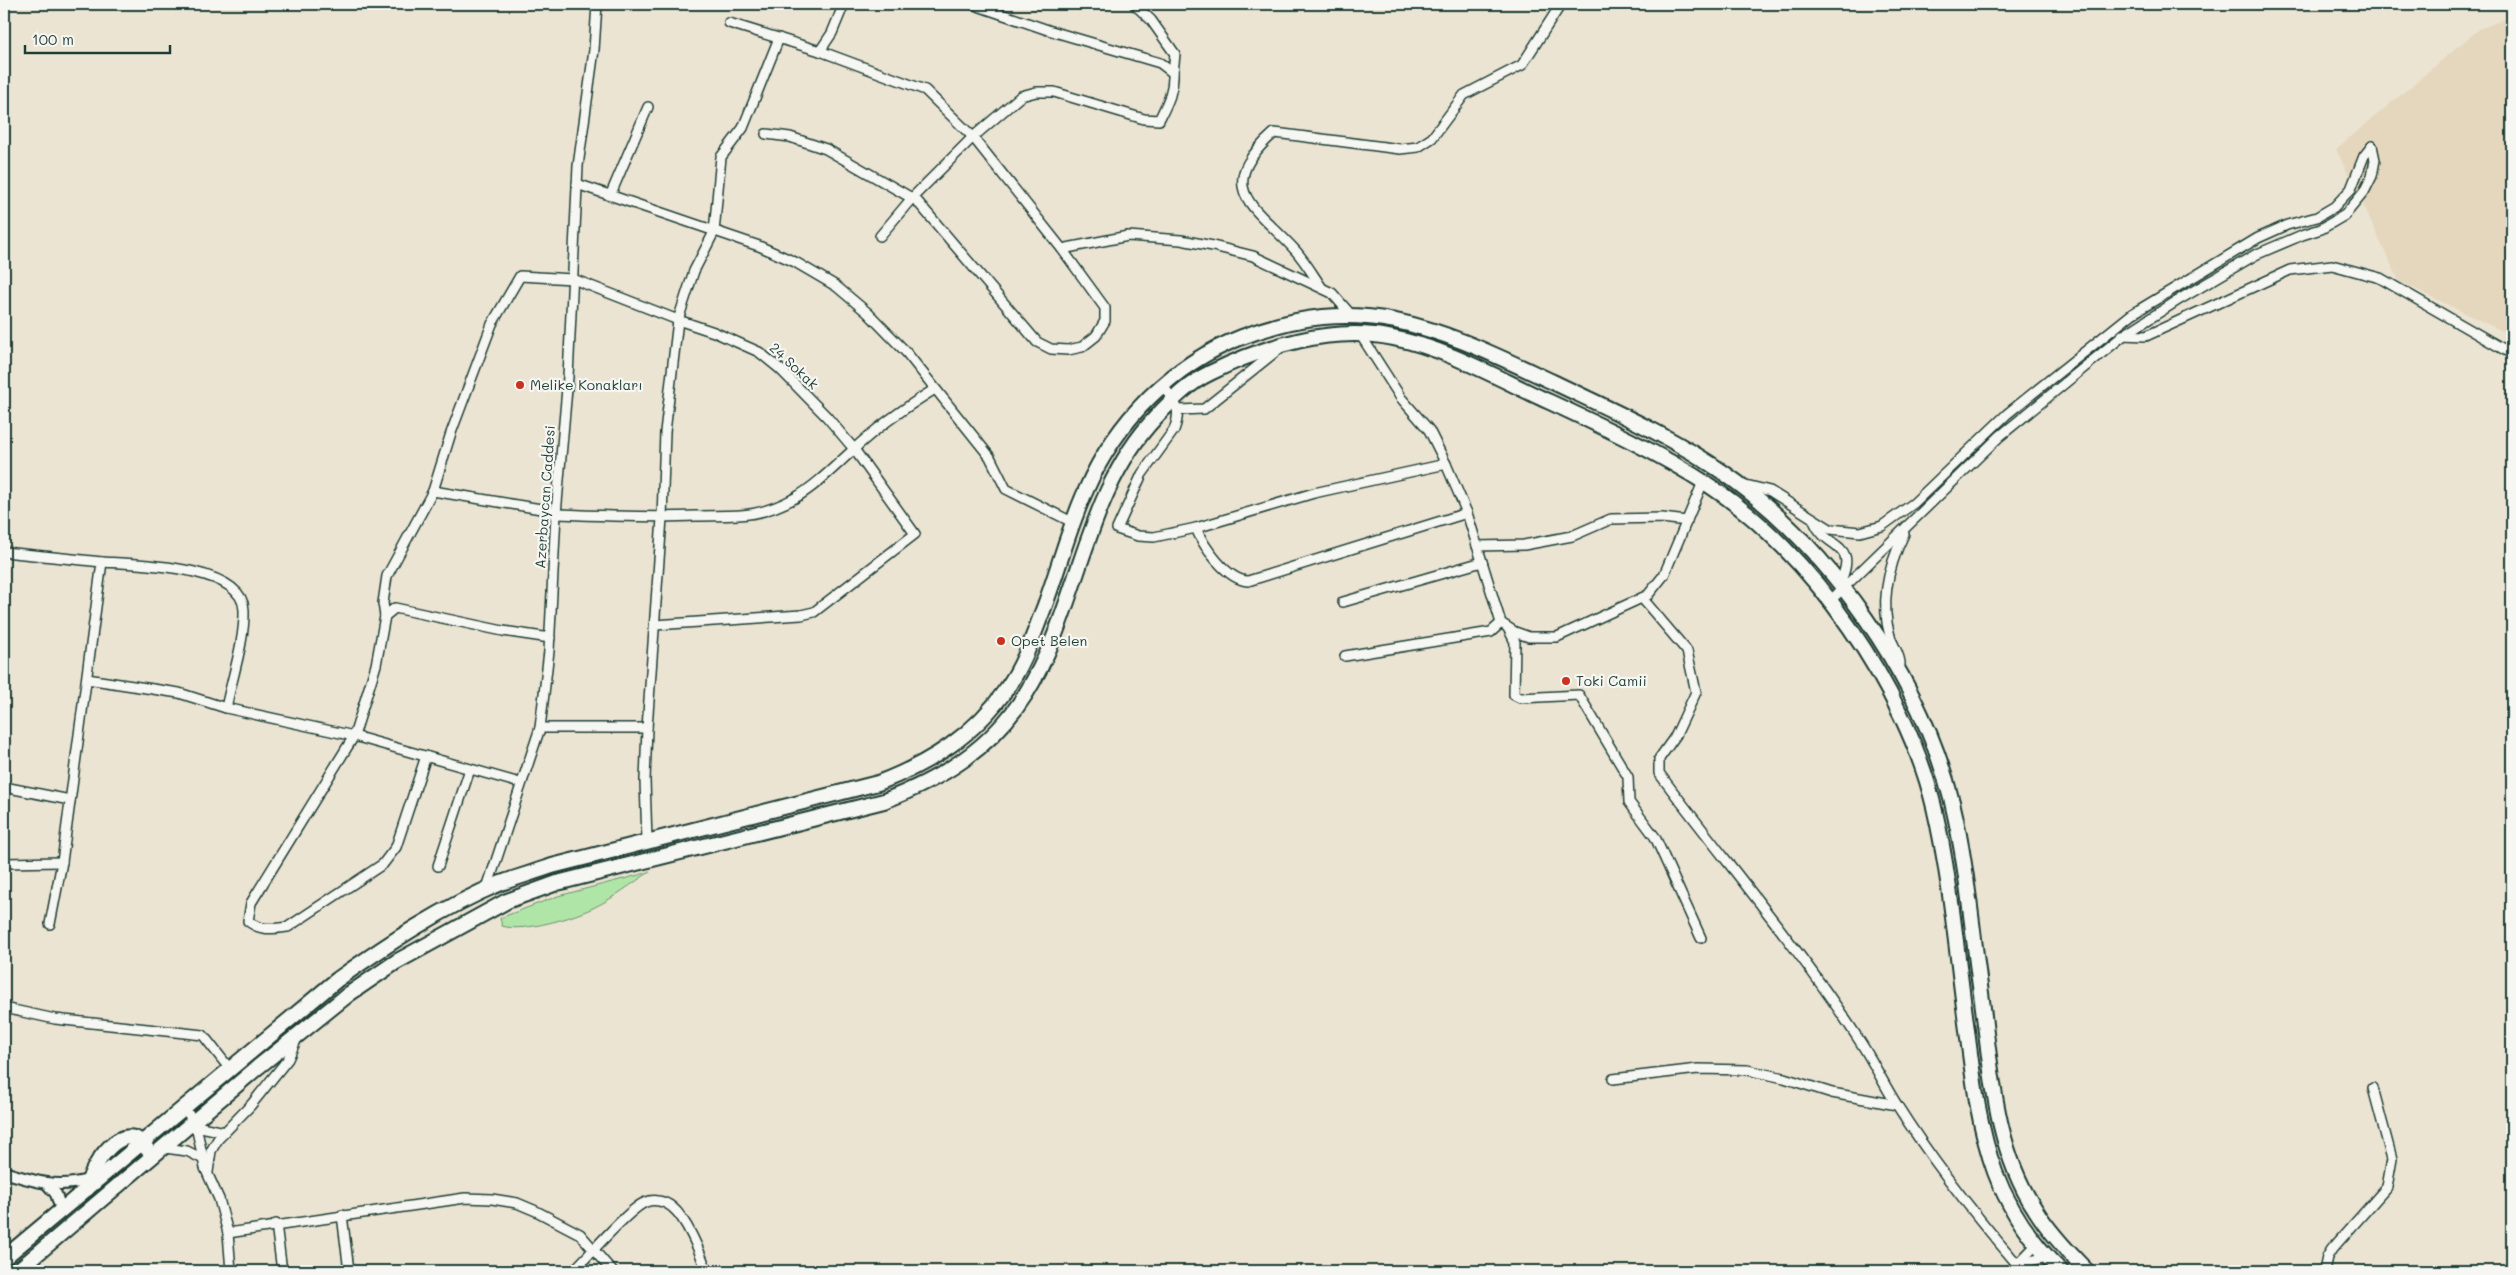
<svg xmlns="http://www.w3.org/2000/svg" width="2516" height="1275" font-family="Mali,sans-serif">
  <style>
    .built { fill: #e5d7bd }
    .green { fill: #b0e5a8; stroke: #68916e }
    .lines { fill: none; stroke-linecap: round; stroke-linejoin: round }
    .minor-casing { stroke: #1f3d34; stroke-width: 12 }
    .tertiary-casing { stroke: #1f3d34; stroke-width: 14 }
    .trunk-casing { stroke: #1f3d34; stroke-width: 18 }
    .minor { stroke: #f6f6f2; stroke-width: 9 }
    .tertiary { stroke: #f6f6f2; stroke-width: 10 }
    .trunk { stroke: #f6f6f2; stroke-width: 14 }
    .poi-dot { fill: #c8321e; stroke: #f6f6f2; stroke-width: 2 }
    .labels { text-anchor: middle; stroke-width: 4.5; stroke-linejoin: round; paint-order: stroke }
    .street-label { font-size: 14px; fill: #1f3d34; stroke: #f6f6f2 }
    .poi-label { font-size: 14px; fill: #1f3d34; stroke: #f6f6f2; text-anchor: start }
  </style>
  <rect width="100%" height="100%" fill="#ece4d3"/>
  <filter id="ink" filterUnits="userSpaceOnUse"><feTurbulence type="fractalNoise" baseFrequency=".02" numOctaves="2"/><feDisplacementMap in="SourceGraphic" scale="10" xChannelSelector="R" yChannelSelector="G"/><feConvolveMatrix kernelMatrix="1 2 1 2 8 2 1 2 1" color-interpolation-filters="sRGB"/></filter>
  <g filter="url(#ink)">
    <!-- built -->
    <polygon class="built" points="2512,16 2512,336 2399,281 2336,149 2479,29"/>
    <!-- green -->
    <path class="green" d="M650 872C632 883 614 898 595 907 575 917 524 933 502 926L500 918 558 896Z"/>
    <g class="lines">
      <defs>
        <g id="minor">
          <polyline points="1134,4 1151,20 1175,54 1173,73"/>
          <polyline points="729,23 820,51 925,90 973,137 1062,249 1105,308 1105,321 1096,336 1082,347 1068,350 1051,349 1037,342 917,201 826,149 790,137 766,134"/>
          <polyline points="820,51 832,33 844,4"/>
          <polyline points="577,184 759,246 795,262 836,286 868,313 906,352 990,457 1006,489 1074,523"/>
          <polyline points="610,196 648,107"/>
          <path d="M880 236 912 198 973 137 1021 96 1036 92H1054L1144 119 1159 120C1167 104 1174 91 1173 73L1160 63 1048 30 972 4"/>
          <polyline points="1062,249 1128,236 1181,240 1213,246 1253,256 1332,293 1352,316"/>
          <path d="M1322 288C1313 275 1305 261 1295 250 1256 207 1211 189 1274 133L1283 134 1400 149 1418 147 1432 138 1464 95 1522 65 1561 4"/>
          <polyline points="1360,334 1401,398 1429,430 1446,464"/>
          <polyline points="2122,335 2146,336 2290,270 2332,265 2380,278 2512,354"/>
          <path d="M1162 385C1176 402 1182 408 1174 430L1142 474 1117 529 1138 536 1154 537 1196 528 1314 493 1446 464 1467 513 1501 623 1515 632 1529 637H1557L1648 595 1664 575 1703 482"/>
          <polyline points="1179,410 1204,409 1279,349"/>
          <polyline points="1742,484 1770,491 1830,529 1860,532 1882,526 1914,503 2007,414 2132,314 2258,238 2287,225 2317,217 2334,207 2351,189 2364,156 2372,146"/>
          <path d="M433 491 547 510 556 514C603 516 649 518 696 516 737 515 756 519 795 498 817 485 834 467 853 450 878 426 906 407 935 389"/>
          <path d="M1814 521C1827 552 1859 540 1840 583"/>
          <path d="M1196 528C1203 546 1227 580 1248 581L1467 513"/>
          <polyline points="1477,546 1524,545 1572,536 1611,519 1662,518 1687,521"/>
          <polyline points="4,552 102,562 62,862 50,924"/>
          <path d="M102 562C133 564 243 565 244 610 245 640 232 678 226 708"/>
          <path d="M1642 598 1687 651 1696 692 1676 735 1659 759V773C1726 863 1800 948 1861 1043 1874 1063 1884 1085 1897 1105 1932 1161 1974 1214 2017 1264"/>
          <polyline points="1830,601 2000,436 2124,335 2180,299 2255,255 2302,235 2321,229 2345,215 2364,192 2372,176 2375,160 2372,146"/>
          <polyline points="1343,602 1482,562"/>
          <polyline points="385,616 383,603 387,576 433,491 451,433 492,324 520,276 573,279 678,320 714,332 759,352 780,369 827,417 854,449 915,534 814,612 801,615 655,625"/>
          <polyline points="1508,628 1515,642 1514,695 1520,698 1579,695 1628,777 1629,802 1655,837 1701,938"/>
          <polyline points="1345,656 1491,632 1501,623"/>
          <path d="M1900 665C1901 656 1893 646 1890 636 1880 602 1889 565 1904 534"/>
          <polyline points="87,679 179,693 226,708 354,736 520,783"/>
          <polyline points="540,728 647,728"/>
          <path d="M426 756 396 847 383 864 288 927C273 929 260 931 248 921L251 903 354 736 376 665 385 616 395 608 503 631 550 638"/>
          <polyline points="4,787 70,800"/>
          <polyline points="647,841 645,780 647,728 662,518 665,432 678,320 694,271 714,232 721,157 743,128 779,38"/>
          <polyline points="4,863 62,862"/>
          <polyline points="438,866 470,769"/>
          <polyline points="486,891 540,728 549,651 556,514 568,377 578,166 594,50 597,4"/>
          <polyline points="4,1008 55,1019 203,1035 229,1068"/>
          <polyline points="1613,1079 1698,1069 1747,1070 1784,1078 1832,1093 1897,1105"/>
          <polyline points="184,1107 196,1126 205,1168 219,1199 228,1233 231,1271"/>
          <polyline points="196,1126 225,1132"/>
          <polyline points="165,1148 187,1151 203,1159"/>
          <polyline points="208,1172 211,1151 218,1139 251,1105 288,1059 297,1038"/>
          <polyline points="342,1215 349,1271"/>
          <polyline points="276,1224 282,1271"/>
          <polyline points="228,1233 465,1198 492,1199 517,1203 536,1211 580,1234 612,1271"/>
          <polyline points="2018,1264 2047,1257"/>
          <path d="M573 1271C588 1257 630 1207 646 1202 654 1199 665 1201 672 1207 687 1219 700 1253 707 1271"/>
          <polyline points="2011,1271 2037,1244"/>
          <polyline points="2324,1271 2327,1257 2332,1249 2387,1187 2392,1159 2373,1088"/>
        </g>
        <g id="tertiary">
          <path d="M4 1172C33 1181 57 1189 88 1180"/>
          <polyline points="48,1185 56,1194 61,1210"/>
        </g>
        <g id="trunk">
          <path d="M87 1189C90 1166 124 1114 147 1149"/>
          <path d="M4 1258 338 979C389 943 443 907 501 883 518 877 535 872 552 866L878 783C930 763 975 735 1007 688 1025 663 1034 633 1045 605 1059 567 1069 527 1086 490 1116 421 1172 364 1242 337 1365 289 1443 331 1553 382 1611 410 1671 436 1724 473 1829 546 1921 678 1952 802 1967 864 1972 930 1981 993 1991 1064 1994 1147 2035 1209 2049 1232 2068 1252 2087 1271"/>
          <path d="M17 1271 258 1067 349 994 396 962 507 901 557 883 884 801C941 779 991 749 1025 695 1080 608 1083 494 1156 417 1172 400 1189 383 1210 373 1264 346 1333 325 1393 338 1445 348 1494 376 1541 398 1599 425 1656 451 1710 486 1811 552 1906 689 1934 807 1950 875 1956 946 1965 1015 1972 1067 1977 1123 1995 1172 2009 1209 2033 1244 2061 1271"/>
        </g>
      </defs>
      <!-- minor casing -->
      <use href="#minor" class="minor-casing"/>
      <!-- tertiary casing -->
      <use href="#tertiary" class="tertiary-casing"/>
      <!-- trunk casing -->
      <use href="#trunk" class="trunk-casing"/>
      <!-- minor -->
      <use href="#minor" class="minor"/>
      <!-- tertiary -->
      <use href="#tertiary" class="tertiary"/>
      <!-- trunk -->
      <use href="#trunk" class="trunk"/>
    </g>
  </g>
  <!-- markers -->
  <g class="poi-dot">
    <circle cx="520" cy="385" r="5"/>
    <circle cx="1001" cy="641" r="5"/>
    <circle cx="1566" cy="681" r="5"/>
  </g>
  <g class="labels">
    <!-- street labels -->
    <g class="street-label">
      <text transform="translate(794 366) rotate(43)" y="5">24 Sokak</text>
      <text transform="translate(545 497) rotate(-86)" y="5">Azerbaycan Caddesi</text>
    </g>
    <!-- poi labels -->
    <g class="poi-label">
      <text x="530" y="390">Melike Konakları</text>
      <text x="1011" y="646">Opet Belen</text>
      <text x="1576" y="686">Toki Camii</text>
    </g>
  </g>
  <!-- margin -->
  <rect width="2516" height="1275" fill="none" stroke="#f6f6f2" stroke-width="20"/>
  <rect x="10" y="10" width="2496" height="1255" fill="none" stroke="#1f3d34" stroke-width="2" filter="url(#ink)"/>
  <!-- scale -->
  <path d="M25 45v8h145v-8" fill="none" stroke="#1f3d34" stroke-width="2.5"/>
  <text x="32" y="45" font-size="15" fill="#1f3d34" stroke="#f6f6f2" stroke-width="4" paint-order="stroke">100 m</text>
</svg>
